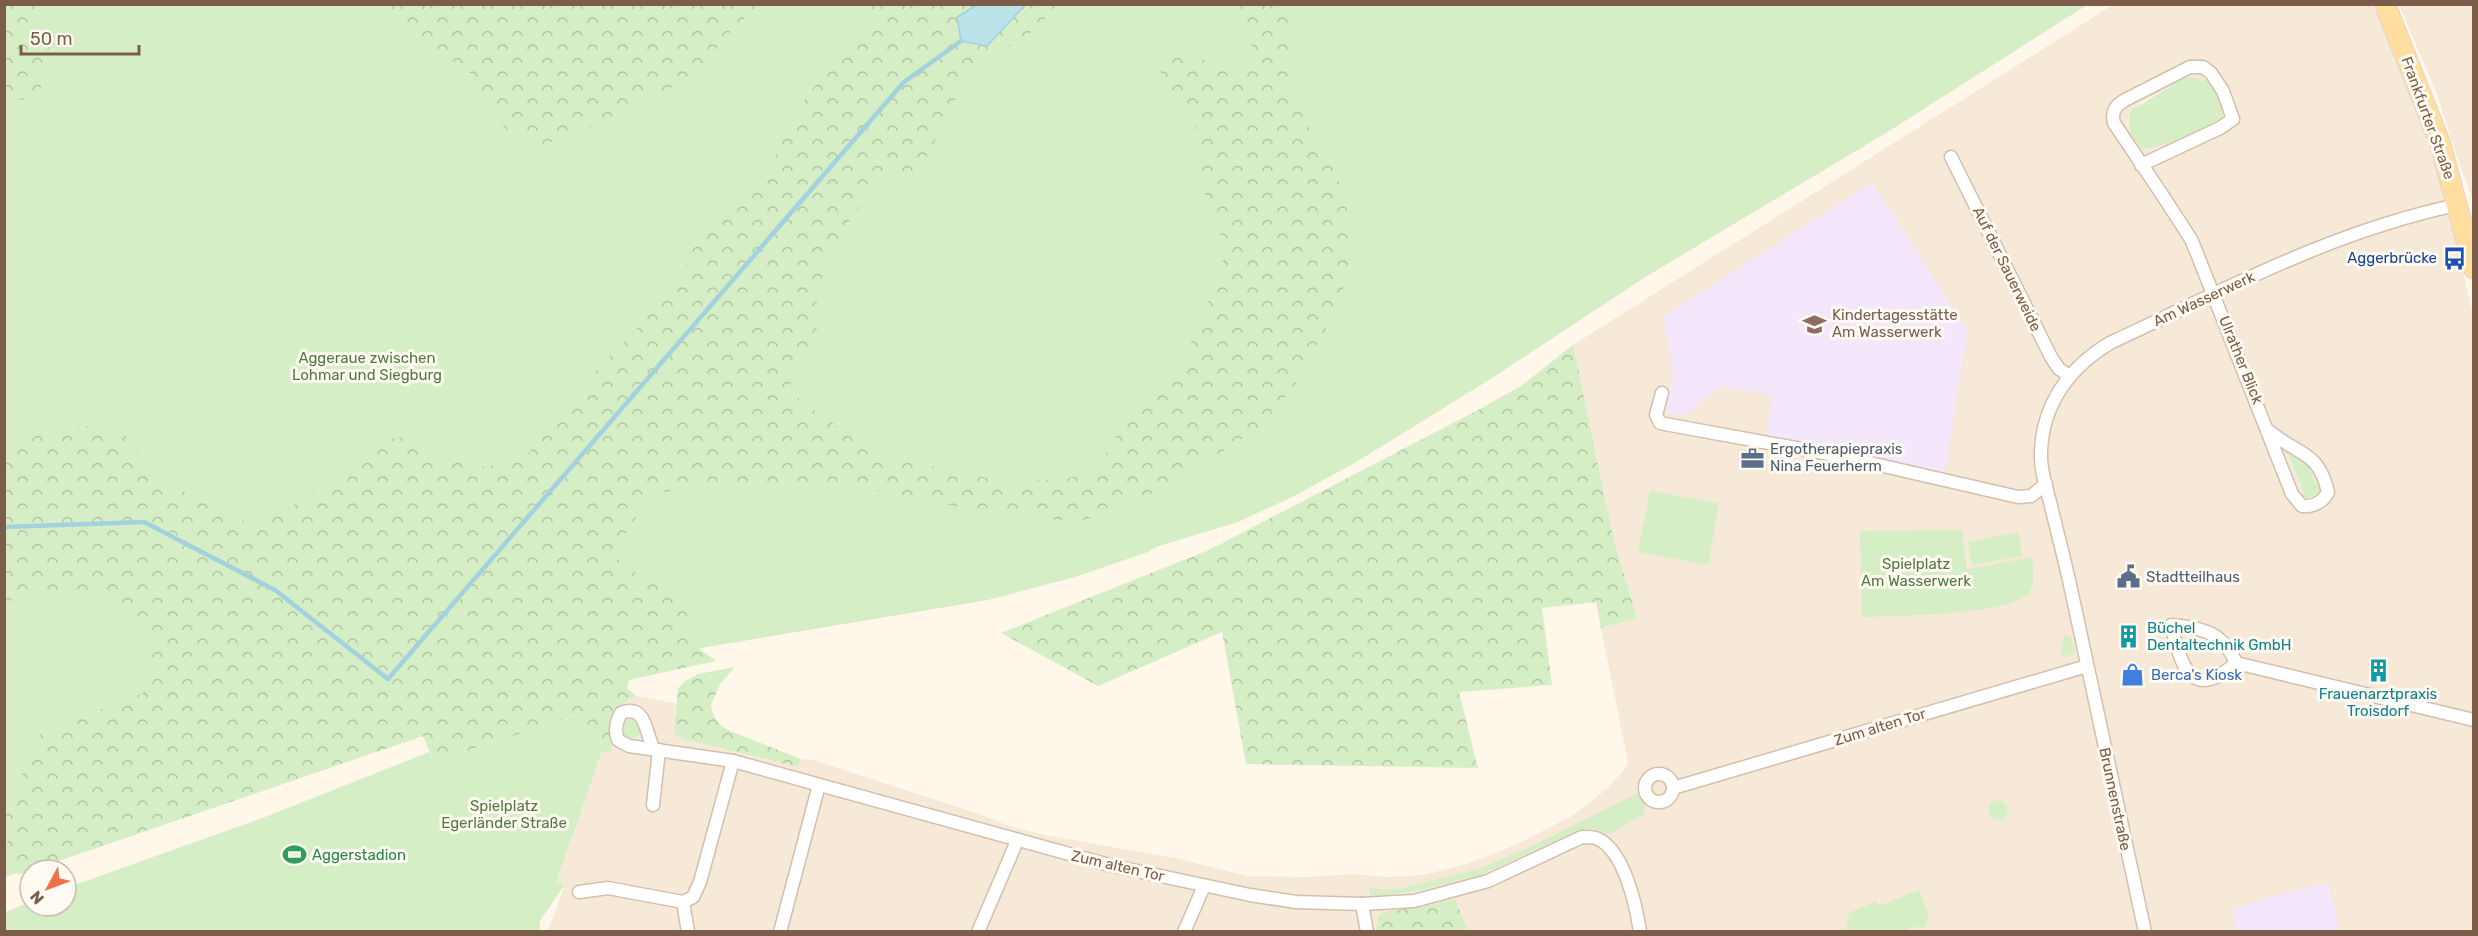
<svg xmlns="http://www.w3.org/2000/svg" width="2478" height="936" font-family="Rubik,sans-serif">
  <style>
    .residential { fill: #f6e9d7; fill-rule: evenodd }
    .education { fill: #f4e6fb }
    .green { fill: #d5eec6 }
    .forest { fill: url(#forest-crowns) }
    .water { fill: #bce2ea; stroke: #a1d2dd; stroke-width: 1.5 }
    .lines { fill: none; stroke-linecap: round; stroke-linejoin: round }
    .stream { stroke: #a1d2dd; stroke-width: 4.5 }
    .minor-casing { stroke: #d2bfad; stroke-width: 15 }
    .primary-casing { stroke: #ddd5d0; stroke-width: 22 }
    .minor { stroke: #fff; stroke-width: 12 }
    .primary { stroke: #ffdea0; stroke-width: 20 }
    .labels { text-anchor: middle; stroke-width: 6; stroke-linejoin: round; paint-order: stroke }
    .street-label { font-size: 15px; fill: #7c5d4a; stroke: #fffaf2 }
    .transit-label { font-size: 15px; fill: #164399; stroke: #fffaf2; text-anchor: end }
    .education-label { font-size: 15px; fill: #785e54; stroke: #fffaf2; text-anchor: start }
    .park-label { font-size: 15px; fill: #4f7c3e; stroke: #fffaf2 }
    .service-label { font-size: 15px; fill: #4e5e75; stroke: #fffaf2; text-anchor: start }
    .culture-label { font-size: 15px; fill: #0d838f; stroke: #fffaf2; text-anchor: start }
    .shop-label { font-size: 15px; fill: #366cbe; stroke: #fffaf2; text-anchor: start }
    .leisure-label { font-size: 15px; fill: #27864d; stroke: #fffaf2; text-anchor: start }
  </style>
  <defs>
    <pattern id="forest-crowns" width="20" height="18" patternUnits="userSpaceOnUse" patternTransform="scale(1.5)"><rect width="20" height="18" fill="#d5eec6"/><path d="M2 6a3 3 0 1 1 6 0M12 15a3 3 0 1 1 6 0" fill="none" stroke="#b2c4a3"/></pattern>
  </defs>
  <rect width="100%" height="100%" fill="#fef7ea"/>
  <!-- residential -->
  <g class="residential">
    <path d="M2113 5H2372L2387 31 2441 178 2473 315V931L548 932 565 884H556L595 772 603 751H611L613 710 636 696 678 704 674 715 702 744 797 767 801 759 813 760 982 815 1009 826 1040 834 1179 859 1247 876 1308 877 1353 874 1388 877 1423 875 1470 863 1515 845 1570 817 1607 789 1624 770 1628 762 1601 628 1637 618 1615 545 1573 345ZM2191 77 2206 80 2138 144 2127 125 2128 118 2140 103 2181 80ZM2284 451 2312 465 2310 471 2316 484H2319L2304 493 2288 454Z"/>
    <polygon points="2399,5 2473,5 2473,201 2454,148 2436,91"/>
  </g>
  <!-- education -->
  <g class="education">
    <polygon points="1872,182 1968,331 1945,472 1766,435 1772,396 1720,386 1684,416 1666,413 1673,375 1663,317"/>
    <polygon points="2328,882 2340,931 2237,931 2232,908"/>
  </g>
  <!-- green -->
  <g class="green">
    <polygon points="5,5 2087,5 1886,133 1644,278 1489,380 1353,464 1292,497 1238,522 1156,547 1148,552 1075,577 988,600 618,662 5,877"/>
    <path d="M2191 77 2206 80C2214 90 2225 103 2222 116 2213 127 2155 151 2142 148 2131 137 2124 123 2132 110L2182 79Z"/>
    <path d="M2285 451 2312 465 2313 467 2310 471 2316 484 2320 485 2321 489C2317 495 2309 499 2302 497L2304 493 2288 454 2284 455Z"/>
    <polygon points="1650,491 1719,503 1708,565 1638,552"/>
    <path d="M1962 530 1967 569 2032 557C2033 568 2036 584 2029 593 2013 615 1892 616 1862 617L1860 531Z"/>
    <polygon points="2018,532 2023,556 1972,565 1968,542"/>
    <polygon points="2065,635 2071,637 2075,654 2065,656 2060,653"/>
    <polygon points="574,716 611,752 602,752 556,883 565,884 540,921 539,931 5,932 5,912 30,902 30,906 66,906 66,888 265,817 429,752 434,762"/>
    <circle cx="631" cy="729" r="10"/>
    <polygon points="1638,793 1645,804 1644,814 1610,834 1594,829 1579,830 1478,876 1416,891 1370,897 1369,888 1387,890 1403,888 1484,867 1528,848"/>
    <circle cx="1998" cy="810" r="10"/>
    <polygon points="1919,890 1929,915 1925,928 1913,927 1902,931 1852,932 1846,929 1849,913 1876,901 1879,906"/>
  </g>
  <!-- forest -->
  <g class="forest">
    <path d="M5 4 38 5C48 30 61 78 32 96 25 101 13 100 5 100Z"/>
    <path d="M1060 4 1033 31 970 71 926 158 914 170 886 182 863 203 841 233 825 266 817 295V328L809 347 794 368 790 382 794 395 875 454 902 456 938 468 1008 482 1060 479 1087 475 1101 461 1126 421 1150 403 1170 382 1183 362 1223 265 1222 241 1201 183V135L1167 85 1160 70 1171 57 1190 51C1213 65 1221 76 1250 72 1254 47 1253 24 1235 5H1279L1289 23 1290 85 1298 107 1337 175 1350 221 1348 267 1340 303 1297 382 1263 425 1201 465 1148 496 1095 517 1074 522 962 508 885 491 808 484H764L661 492C640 508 626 531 614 554 631 580 665 578 682 602 690 614 687 631 695 643 699 650 709 655 716 661L629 680 627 688 636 696 613 710 611 752 574 716 434 762 423 736 18 875 5 834V812L41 733 153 689 148 639 98 596 42 597 5 601V451C33 433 92 415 123 435 137 444 141 464 151 477L234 513 247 524 261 525 344 474 389 439 400 437 433 452 478 467 509 464 525 457 575 401 596 371 641 324 690 261 698 231 705 219 757 190 766 180 792 118 819 80 870 32 874 20 870 9 866 5Z"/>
    <path d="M375 5H761C745 17 729 32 717 48 709 59 704 68 693 77L573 135 545 144 522 140 508 131 484 106 471 74 462 66 427 48 403 25Z"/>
    <polygon points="1573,345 1615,545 1637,618 1601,628 1596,602 1542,608 1552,685 1459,692 1478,768 1246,764 1222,632 1098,686 1001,633 1209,550 1480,409 1521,386"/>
    <path d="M735 667 720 684 711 705C713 717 717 724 728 730L801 759 798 767 682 739 674 733 678 689 684 682 698 674Z"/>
    <polygon points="1455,899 1467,928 1460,931 1376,931 1378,916 1388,911 1424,907"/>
  </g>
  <!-- water -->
  <polygon class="water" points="977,5 977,4 1025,5 987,46 961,41 957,17"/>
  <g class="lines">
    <!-- stream -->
    <polyline class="stream" points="4,527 144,522 275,590 388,679 904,82 961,41"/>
    <defs>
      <g id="minor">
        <polyline points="1951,157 2051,357 2059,369 2070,376"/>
        <path d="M2141 165 2220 128 2233 119 2223 91 2211 73 2203 67H2190L2125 100C2115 106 2111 112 2114 123 2140 162 2167 201 2192 241L2292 494 2302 506C2313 507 2323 502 2328 492 2318 450 2299 456 2269 431"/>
        <polyline points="1662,393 1656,415 1660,423 1665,424 1840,456 2018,497 2031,496 2046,484"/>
        <path d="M2171 625C2203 628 2223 632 2236 663 2191 703 2181 665 2171 625Z"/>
        <polyline points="2236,663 2474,720"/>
        <path d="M654 749C645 734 647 703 621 713 616 722 614 730 618 740L629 746 733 761 1109 865 1250 895 1296 902 1362 904 1414 901 1488 881 1582 837C1586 837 1592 837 1596 838 1624 849 1636 905 1640 932"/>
        <circle cx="1659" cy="788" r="14"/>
        <polyline points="1673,788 2087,666"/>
        <polyline points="653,805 659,750"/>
        <polyline points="579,892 608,888 683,902"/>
        <polyline points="683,902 693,897 700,882 733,761"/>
        <polyline points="683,902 688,932"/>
        <polyline points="1362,904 1367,932"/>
        <polyline points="780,932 819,785"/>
        <polyline points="978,932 1017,841"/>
        <polyline points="1184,932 1204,886"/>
        <path d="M2145 932C2120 819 2097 707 2072 594 2066 565 2058 535 2051 506 2047 489 2040 471 2041 453 2042 404 2070 367 2110 343 2224 290 2333 231 2457 205"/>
      </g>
      <polyline id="primary" points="2385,4 2440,143 2474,269"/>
    </defs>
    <!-- minor casing -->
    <use href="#minor" class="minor-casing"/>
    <!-- primary casing -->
    <use href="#primary" class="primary-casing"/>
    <!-- minor -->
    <use href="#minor" class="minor"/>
    <!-- primary -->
    <use href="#primary" class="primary"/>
  </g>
  <!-- icons -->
  <defs>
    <symbol id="bus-bare" viewBox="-9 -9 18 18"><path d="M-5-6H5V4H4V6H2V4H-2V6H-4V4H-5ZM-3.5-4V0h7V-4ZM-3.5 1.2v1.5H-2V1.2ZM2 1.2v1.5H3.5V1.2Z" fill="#1a4fb4" stroke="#fffaf2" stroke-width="2.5" paint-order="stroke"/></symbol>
    <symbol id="school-bare" viewBox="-9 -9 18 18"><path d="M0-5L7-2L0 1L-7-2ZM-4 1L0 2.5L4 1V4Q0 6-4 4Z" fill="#8d6e63" stroke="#fffaf2" stroke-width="2.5" paint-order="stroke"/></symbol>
    <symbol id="office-bare" viewBox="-9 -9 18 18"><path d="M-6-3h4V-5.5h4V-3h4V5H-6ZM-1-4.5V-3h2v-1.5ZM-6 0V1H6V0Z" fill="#5c6f8a" stroke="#fffaf2" stroke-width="2.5" paint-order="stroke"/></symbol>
    <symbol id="civic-bare" viewBox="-9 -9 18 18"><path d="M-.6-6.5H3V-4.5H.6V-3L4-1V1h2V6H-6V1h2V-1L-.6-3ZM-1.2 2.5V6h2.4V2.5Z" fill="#5c6f8a" stroke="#fffaf2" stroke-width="2.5" paint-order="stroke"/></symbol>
    <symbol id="building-bare" viewBox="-9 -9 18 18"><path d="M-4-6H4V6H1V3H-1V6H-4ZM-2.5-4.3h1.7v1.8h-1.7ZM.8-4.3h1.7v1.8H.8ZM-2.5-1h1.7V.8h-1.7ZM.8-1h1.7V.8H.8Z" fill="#0f9aa8" stroke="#fffaf2" stroke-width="2.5" paint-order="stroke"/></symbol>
    <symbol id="shop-bare" viewBox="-9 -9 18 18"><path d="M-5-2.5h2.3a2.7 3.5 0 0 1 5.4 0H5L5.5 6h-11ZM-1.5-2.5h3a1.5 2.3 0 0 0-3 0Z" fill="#3f7fe0" stroke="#fffaf2" stroke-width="2.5" paint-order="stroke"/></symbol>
    <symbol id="stadium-bare" viewBox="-9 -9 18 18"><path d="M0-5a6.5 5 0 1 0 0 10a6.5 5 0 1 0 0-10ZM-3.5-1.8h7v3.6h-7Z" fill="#2e9e5b" stroke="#fffaf2" stroke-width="2.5" paint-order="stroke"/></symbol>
  </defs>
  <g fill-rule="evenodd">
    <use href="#bus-bare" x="2438" y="242" width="33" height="33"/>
    <use href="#school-bare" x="1798" y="308" width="33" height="33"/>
    <use href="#office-bare" x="1736" y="442" width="33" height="33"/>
    <use href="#civic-bare" x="2112" y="560" width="33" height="33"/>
    <use href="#building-bare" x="2112" y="620" width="33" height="33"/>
    <use href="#building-bare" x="2362" y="654" width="33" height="33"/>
    <use href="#shop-bare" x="2116" y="658" width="33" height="33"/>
    <use href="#stadium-bare" x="278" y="838" width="33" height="33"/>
  </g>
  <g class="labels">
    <!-- street labels -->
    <g class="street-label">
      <text transform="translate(2428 118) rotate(70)" y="5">Frankfurter Straße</text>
      <text transform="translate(2007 269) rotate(64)" y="5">Auf der Sauerweide</text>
      <text transform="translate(2204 299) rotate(-25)" y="5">Am Wasserwerk</text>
      <text transform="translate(2241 360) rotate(68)" y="5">Ulrather Blick</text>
      <text transform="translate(1880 727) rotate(-17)" y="5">Zum alten Tor</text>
      <text transform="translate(2115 799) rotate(78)" y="5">Brunnenstraße</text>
      <text transform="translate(1118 866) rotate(13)" y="5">Zum alten Tor</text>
    </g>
    <!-- transit labels -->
    <g class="transit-label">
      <text x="2437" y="263">Aggerbrücke</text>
    </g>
    <!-- education labels -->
    <g class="education-label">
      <text x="1832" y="320">Kindertagesstätte<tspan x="1832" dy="17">Am Wasserwerk</tspan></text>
    </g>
    <!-- park labels -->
    <g class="park-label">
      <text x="367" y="363">Aggeraue zwischen<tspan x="367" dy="17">Lohmar und Siegburg</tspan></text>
      <text x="1916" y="569">Spielplatz<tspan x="1916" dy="17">Am Wasserwerk</tspan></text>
      <text x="504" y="811">Spielplatz<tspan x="504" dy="17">Egerländer Straße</tspan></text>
    </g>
    <!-- service labels -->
    <g class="service-label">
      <text x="1770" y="454">Ergotherapiepraxis<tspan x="1770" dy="17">Nina Feuerherm</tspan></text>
      <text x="2146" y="582">Stadtteilhaus</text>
    </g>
    <!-- culture labels -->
    <g class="culture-label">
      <text x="2147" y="633">Büchel<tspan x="2147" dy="17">Dentaltechnik GmbH</tspan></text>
      <text x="2378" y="699" text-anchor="middle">Frauenarztpraxis<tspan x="2378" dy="17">Troisdorf</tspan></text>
    </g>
    <!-- shop labels -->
    <g class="shop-label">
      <text x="2151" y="680">Berca's Kiosk</text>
    </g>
    <!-- leisure labels -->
    <g class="leisure-label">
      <text x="312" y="860">Aggerstadion</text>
    </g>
  </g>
  <!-- border -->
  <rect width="2478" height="936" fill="none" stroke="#7c5d4a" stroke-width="12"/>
  <!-- north arrow -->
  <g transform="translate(48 888) rotate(229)"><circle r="28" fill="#fffaf2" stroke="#cbbbaf" stroke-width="1.5"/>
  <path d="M0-4.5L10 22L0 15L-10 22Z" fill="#f07147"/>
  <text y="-9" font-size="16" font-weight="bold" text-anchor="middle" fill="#7c5d4a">N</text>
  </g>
  <!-- scale -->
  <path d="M21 45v9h118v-9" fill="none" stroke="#7c5d4a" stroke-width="3"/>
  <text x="30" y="45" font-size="18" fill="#7c5d4a" stroke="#fffaf2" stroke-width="4.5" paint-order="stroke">50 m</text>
</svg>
